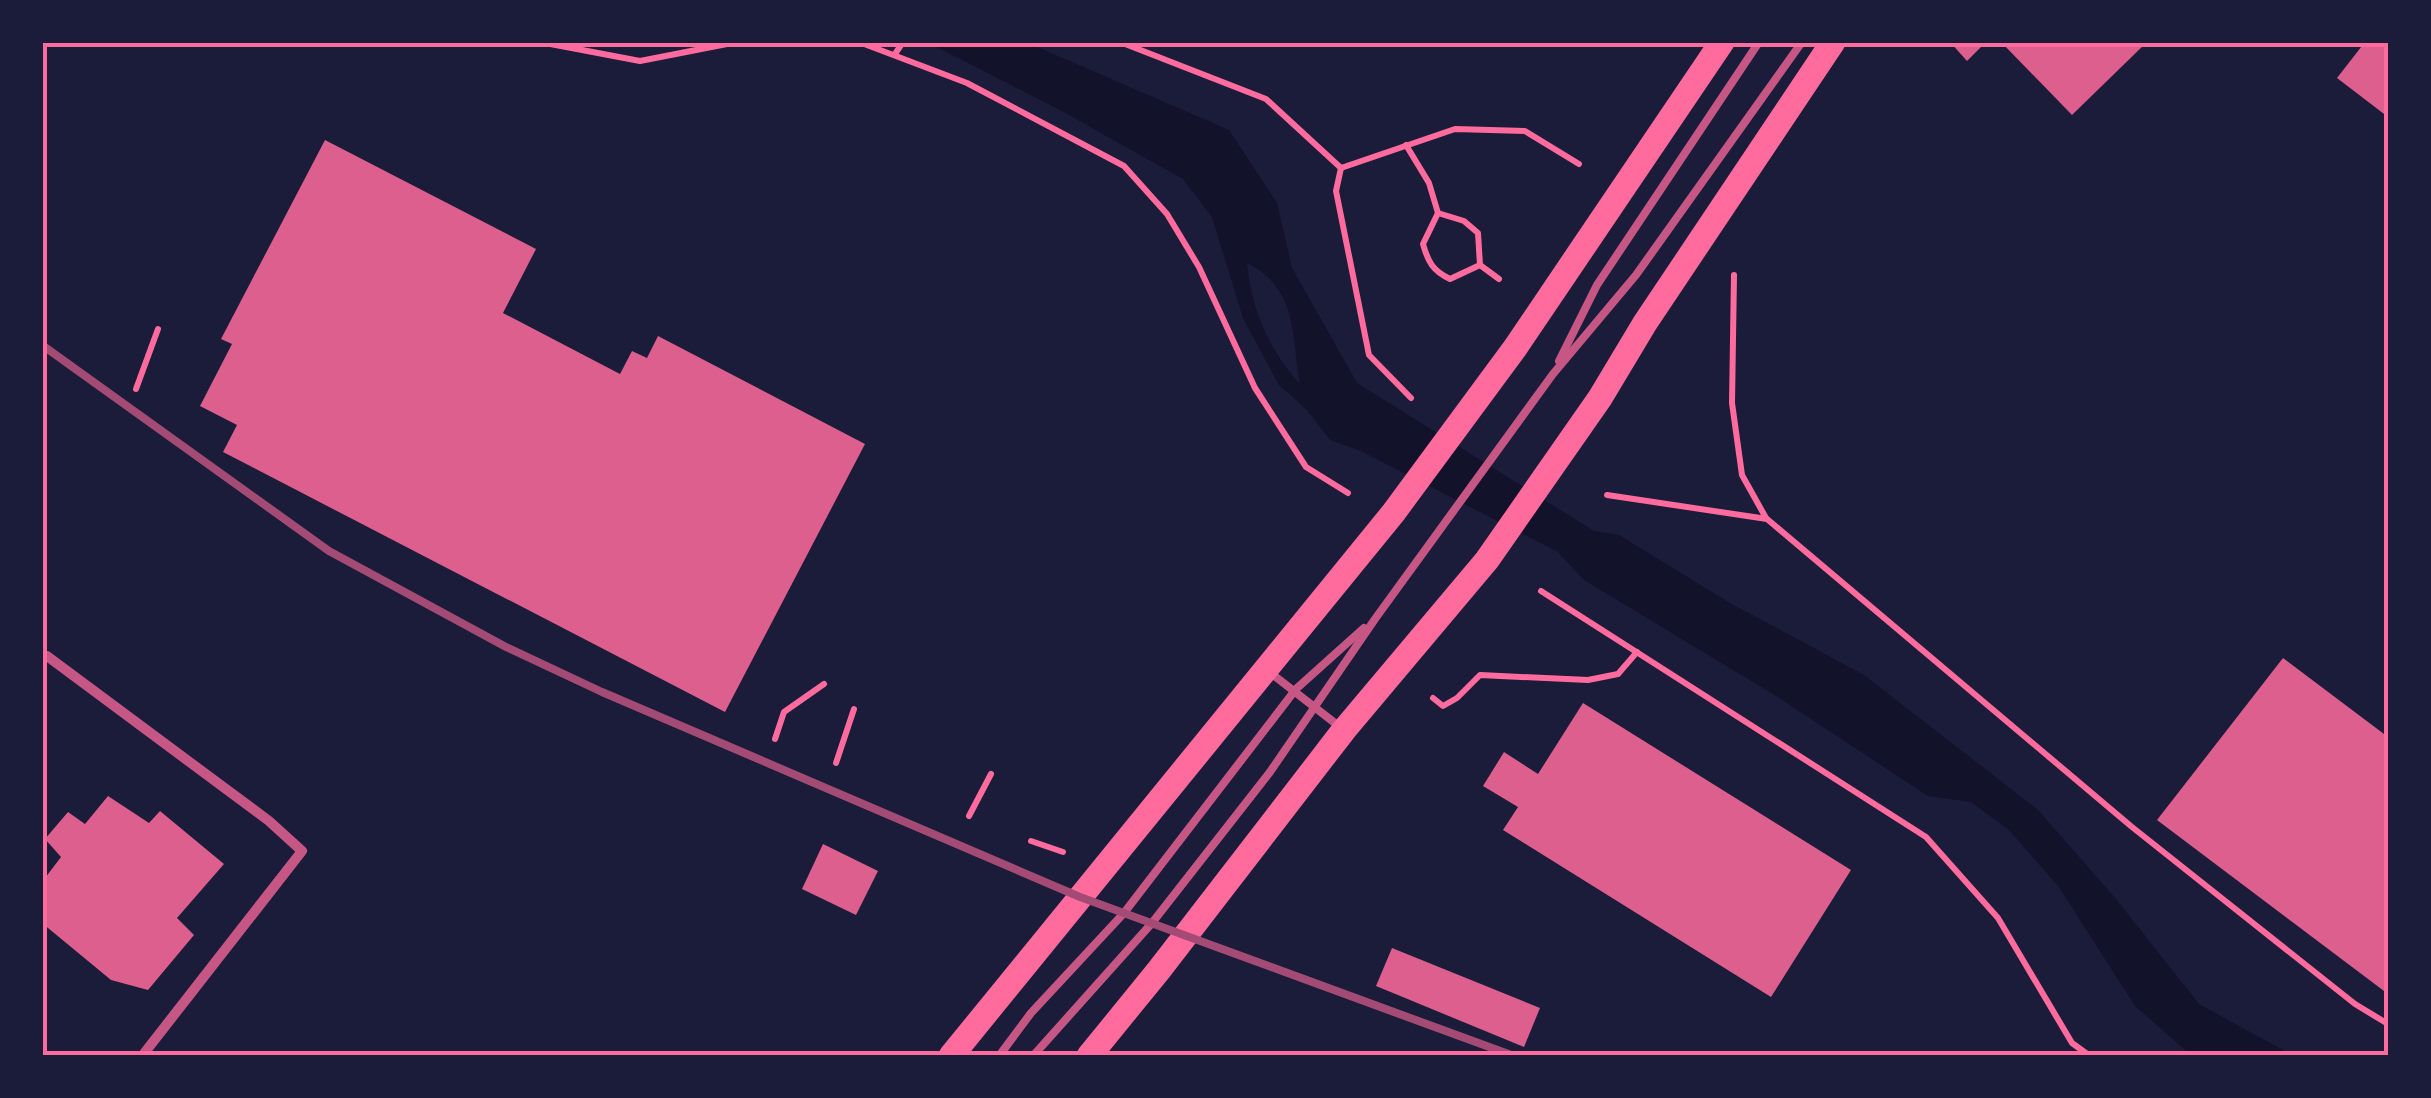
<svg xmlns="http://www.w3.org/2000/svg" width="2431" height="1098" font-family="'Nunito Sans',sans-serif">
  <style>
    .water { fill: #12122b; fill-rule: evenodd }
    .building { fill: #dd5f8e }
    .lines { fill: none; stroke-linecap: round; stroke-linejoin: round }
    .path { stroke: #ff6b9d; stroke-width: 6 }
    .service { stroke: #c65784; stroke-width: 8 }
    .minor { stroke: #c65784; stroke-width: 10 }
    .primary { stroke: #ff6b9d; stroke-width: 25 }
    .rail { stroke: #a44b75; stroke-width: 8 }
    .neatline { fill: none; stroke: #ff6b9d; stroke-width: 4 }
  </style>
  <rect width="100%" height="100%" fill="#1b1b3a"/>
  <!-- water -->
  <path class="water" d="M929 43H1028L1229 130 1277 203 1292 268 1357 383 1594 531 1619 535 1730 603 1864 675 2038 810 2116 899 2199 1004 2292 1055H2320H2191L2135 1006 2059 887 2009 830 1971 802 1928 796 1773 694 1584 580 1558 552 1361 451 1330 440 1307 410 1279 385 1243 318 1212 217 1183 179 1060 110ZM1247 263C1299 289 1291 336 1300 384 1269 350 1251 309 1247 263Z"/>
  <!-- building -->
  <g class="building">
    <polygon points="1950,42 1986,42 1967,61"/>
    <polygon points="2001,42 2147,42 2072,115"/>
    <polygon points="2365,42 2388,42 2388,117 2337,78"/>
    <polygon points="325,140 536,249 503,313 620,374 632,351 647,358 658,336 865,444 725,712 223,452 237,425 200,406 232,344 221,339"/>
    <polygon points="2283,658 2388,737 2388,994 2157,820"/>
    <polygon points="1583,703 1851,870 1771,997 1503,830 1518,807 1483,786 1504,752 1538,774"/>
    <polygon points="108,796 149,823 160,811 224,864 177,918 194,935 148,990 111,980 42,923 42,882 61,857 45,839 68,812 85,824"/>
    <polygon points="823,844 878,871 856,915 802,889"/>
    <polygon points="1392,948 1540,1008 1524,1047 1376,986"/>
  </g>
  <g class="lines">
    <!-- path -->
    <g class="path">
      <polyline points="540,42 640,61 737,42"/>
      <polyline points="859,42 967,83 1124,166 1167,214 1199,267 1255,388 1306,467 1348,493"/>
      <polyline points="1120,42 1266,99 1341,168"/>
      <polyline points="895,54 903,42"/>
      <polyline points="1406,145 1429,183 1438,213 1464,221 1478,233 1480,265 1499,279"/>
      <polyline points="1341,168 1455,129 1525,131 1579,164"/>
      <polyline points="1341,168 1336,191 1369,355 1411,398"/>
      <path d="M1438 213 1423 244C1428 262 1433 271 1450 279L1480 265"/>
      <polyline points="1734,275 1732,403 1742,475 1766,518"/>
      <polyline points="136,389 158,329"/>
      <polyline points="1607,495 1767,519 2132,827 2355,1004 2388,1024"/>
      <polyline points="1541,591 1926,837 1998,918 2072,1043 2090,1056"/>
      <polyline points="1433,698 1443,706 1457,698 1480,675 1588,680 1618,674 1637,652"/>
      <polyline points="775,739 784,712 824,684"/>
      <polyline points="836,763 854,709"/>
      <polyline points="969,816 991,774"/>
      <polyline points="1031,841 1063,852"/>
    </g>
    <!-- service -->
    <g class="service">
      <polyline points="1559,361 1597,285 1759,42"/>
      <polyline points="1268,671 1340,727"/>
      <polyline points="999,1056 1031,1013 1124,913 1296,689 1364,628"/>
      <polyline points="1033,1056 1152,923 1270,772 1375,619 1553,374 1636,275 1802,42"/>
    </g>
    <!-- minor -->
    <polyline class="minor" points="47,656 269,821 302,851 142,1056"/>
    <!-- primary -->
    <g class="primary">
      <polyline points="951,1056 1394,512 1515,348 1722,42"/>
      <polyline points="1089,1056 1159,970 1344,730 1487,560 1600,398 1645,323 1833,42"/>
    </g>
    <!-- rail -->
    <polyline class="rail" points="42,345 329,551 506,647 602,692 1080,897 1514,1056"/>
  </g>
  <!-- border -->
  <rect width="2431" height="1098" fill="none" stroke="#1b1b3a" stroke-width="90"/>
  <rect x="45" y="45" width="2341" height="1008" class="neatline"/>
</svg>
